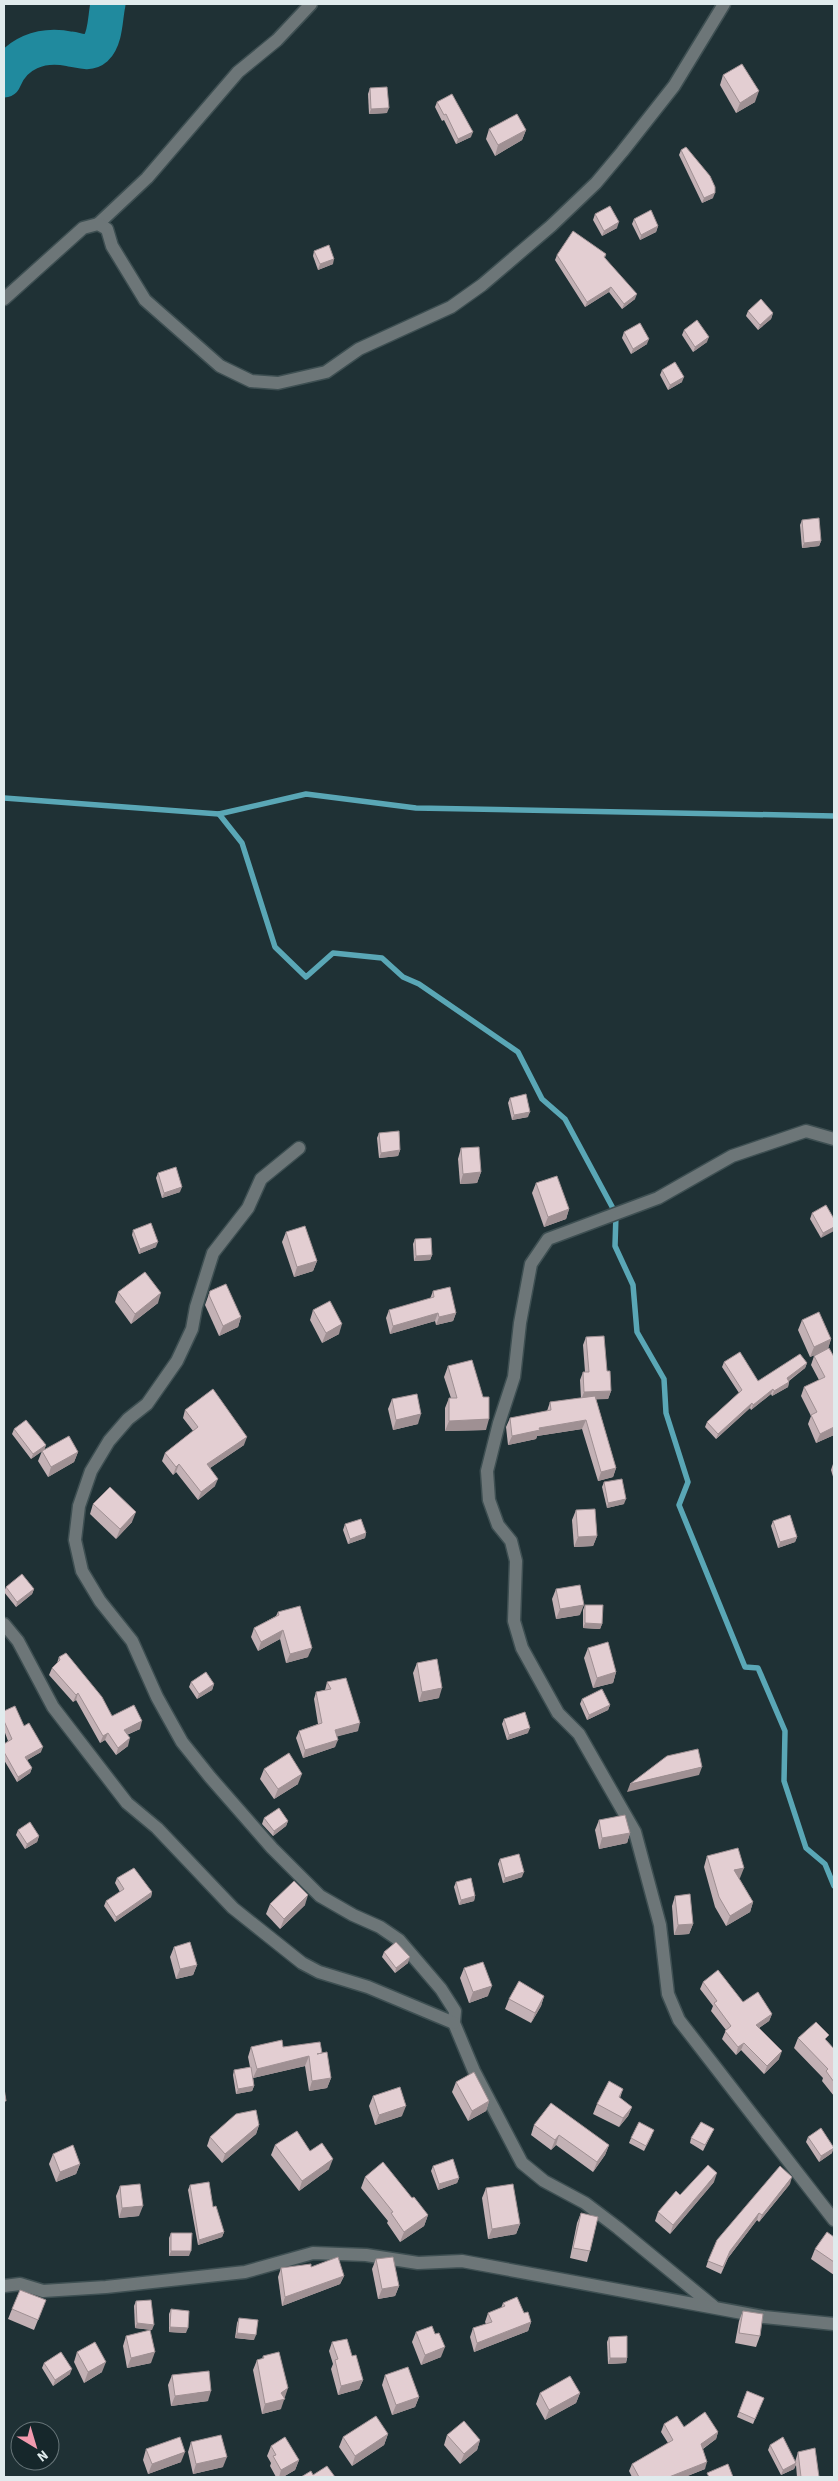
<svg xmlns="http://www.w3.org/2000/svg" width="838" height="2481" font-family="'Source Sans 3',sans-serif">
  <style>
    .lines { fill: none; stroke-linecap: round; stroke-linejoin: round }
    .stream { stroke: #5aa7b6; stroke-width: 5.5 }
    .river { stroke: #208a9e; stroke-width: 35 }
    .minor-casing { stroke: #3e4f52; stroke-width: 15 }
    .minor { stroke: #6d7678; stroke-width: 12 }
    .wall { fill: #c3b1b5 }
    .shaded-wall { fill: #9f9093 }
    .building { fill: #e3ced2; stroke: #9f9093 }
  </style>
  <rect width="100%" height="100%" fill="#1f3135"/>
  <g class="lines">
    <!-- stream -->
    <g class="stream">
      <polyline points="4,798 219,814 306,794 416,808 834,816"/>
      <polyline points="219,814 242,843 275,947 306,977 333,953 382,958 403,977 419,984 518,1052 542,1099 565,1119 616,1214 615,1246 633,1285 637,1332 664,1379 666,1413 688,1482 679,1505 745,1667 758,1668 785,1731 784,1781 806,1848 825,1864 834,1886"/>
    </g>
    <!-- river -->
    <path class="river" d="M4 80C14 53 42 43 70 49 79 50 88 55 96 48 106 38 105 17 108 4"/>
    <defs>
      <g id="minor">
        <polyline points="98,224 147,178 238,72 277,40 311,4"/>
        <polyline points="4,299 83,228 98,224 107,229 112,246 145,300 220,366 251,381 278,383 326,372 359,349 451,307 482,285 551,226 596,183 622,152 674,86 724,4"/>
        <polyline points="834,1139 806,1131 732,1156 658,1198 548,1239 531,1264 520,1323 514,1377 499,1423 487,1471 489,1500 498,1525 511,1541 516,1561 514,1621 522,1648 558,1713 579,1734 635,1832 660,1925 668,1994 679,2020 834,2220"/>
        <polyline points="299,1148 261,1179 248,1208 213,1253 196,1307 192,1329 177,1361 147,1404 128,1419 109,1441 91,1471 79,1506 75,1540 82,1571 100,1601 132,1641 157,1697 182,1742 210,1777 272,1848 320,1896 353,1915 380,1927 399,1940 441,1989 455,2011 454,2023 474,2071 522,2163 544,2181 585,2203 618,2228 713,2306"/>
        <polyline points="4,1624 18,1641 53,1707 127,1803 157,1828 233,1908 302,1963 319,1972 368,1987 454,2023"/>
        <polyline points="4,2286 20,2284 43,2291 106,2287 245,2272 313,2253 366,2255 418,2263 462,2261 764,2317 834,2324"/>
      </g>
    </defs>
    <!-- minor casing -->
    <use href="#minor" class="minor-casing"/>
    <!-- minor -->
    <use href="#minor" class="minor"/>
  </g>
  <!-- wall -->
  <g class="wall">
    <polygon points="723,75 755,102 736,113 720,85"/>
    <polygon points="370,88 387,113 369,114 368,94"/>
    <polygon points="437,102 471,137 456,144 444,120 442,121 435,107"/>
    <polygon points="489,129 526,130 522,140 495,156 486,139"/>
    <polygon points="681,150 713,198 702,203 679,155"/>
    <polygon points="595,214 617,228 602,236 593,220"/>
    <polygon points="634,219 658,226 656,232 640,240 632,224"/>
    <polygon points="314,251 333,264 318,270 313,256"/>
    <polygon points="606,254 605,258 635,299 622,309 609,292 585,307 555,260 557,255"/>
    <polygon points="748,311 773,313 771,319 758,330 746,316"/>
    <polygon points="684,330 707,342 693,352 682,335"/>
    <polygon points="624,332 647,344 631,354 622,338"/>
    <polygon points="662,370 682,382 668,390 660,375"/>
    <polygon points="802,520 821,541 819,546 802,548 800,525"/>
    <polygon points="510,1098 528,1117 512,1120 508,1103"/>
    <polygon points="379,1133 400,1150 398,1156 379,1158 377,1138"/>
    <polygon points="461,1148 481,1172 477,1183 460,1184 458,1159"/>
    <polygon points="158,1173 180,1192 162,1198 156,1178"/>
    <polygon points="536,1183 569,1209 566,1219 544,1227 532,1193"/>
    <polygon points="812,1213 834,1219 821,1238 810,1219"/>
    <polygon points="133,1230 156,1247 139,1254 132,1235"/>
    <polygon points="286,1232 317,1261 313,1271 294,1277 282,1242"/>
    <polygon points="415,1239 432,1255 430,1260 414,1261 413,1244"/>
    <polygon points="210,1291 241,1317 238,1327 219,1336 205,1305"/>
    <polygon points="433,1291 456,1313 453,1321 436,1325 435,1321 390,1334 386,1318 389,1310 430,1299"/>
    <polygon points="118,1292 158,1303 131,1324 115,1302"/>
    <polygon points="313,1310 339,1334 322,1343 310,1320"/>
    <polygon points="802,1320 831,1339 828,1348 834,1357 834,1435 816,1443 808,1424 811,1416 801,1396 804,1387 819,1380 811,1365 814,1356 822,1352 810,1357 798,1330"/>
    <polygon points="586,1337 607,1371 611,1391 608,1399 596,1399 616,1468 613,1477 598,1481 582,1429 537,1436 536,1439 508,1445 506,1427 510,1418 547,1411 550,1402 581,1398 580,1380 583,1372 585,1372 583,1345"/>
    <polygon points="724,1362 758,1381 807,1363 805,1368 789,1381 788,1387 772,1396 771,1394 751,1410 750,1408 716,1439 705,1427 707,1422 739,1393 722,1367"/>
    <polygon points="448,1366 486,1430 445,1431 445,1408 449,1398 451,1398 444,1377"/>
    <polygon points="392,1399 418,1424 393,1430 388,1409"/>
    <polygon points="185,1410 244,1445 210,1468 215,1486 198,1500 176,1472 173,1475 162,1461 165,1453 193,1431 183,1418"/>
    <polygon points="14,1429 46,1445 44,1450 78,1452 74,1462 48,1477 38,1461 42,1451 31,1459 12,1434"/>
    <polygon points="834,1461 834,1480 831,1470"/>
    <polygon points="604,1482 624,1504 607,1508 602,1487"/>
    <polygon points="93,1504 132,1522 116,1539 90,1514"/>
    <polygon points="576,1510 597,1536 593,1546 574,1547 572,1520"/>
    <polygon points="773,1521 797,1537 795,1542 778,1548 771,1526"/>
    <polygon points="345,1524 366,1533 365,1538 348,1544 343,1530"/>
    <polygon points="6,1587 34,1589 32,1594 16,1607 4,1592"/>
    <polygon points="556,1589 580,1615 556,1619 552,1599"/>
    <polygon points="585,1605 602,1624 600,1629 583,1628 583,1610"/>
    <polygon points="278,1612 308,1657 286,1663 280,1639 258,1651 251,1637 254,1628 276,1616"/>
    <polygon points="588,1648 616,1672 613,1683 593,1688 584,1658"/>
    <polygon points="59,1657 112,1716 140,1729 127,1735 128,1746 116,1755 105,1740 100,1743 76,1700 73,1702 49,1675 52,1668 57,1663"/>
    <polygon points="417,1663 439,1698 419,1702 413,1673"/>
    <polygon points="191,1682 214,1684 212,1690 197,1699 189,1687"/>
    <polygon points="327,1682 358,1731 337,1736 335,1747 303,1758 296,1738 299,1731 318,1724 314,1699 316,1692 325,1690"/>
    <polygon points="582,1699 610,1705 608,1710 587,1720 580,1704"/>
    <polygon points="4,1711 24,1726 41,1752 27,1760 32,1768 30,1773 17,1782 4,1760 4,1744 8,1741 4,1730"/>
    <polygon points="504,1719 528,1733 507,1740 502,1724"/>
    <polygon points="264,1769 298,1784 274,1799 260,1779"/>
    <polygon points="264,1818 288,1821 286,1826 273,1836 262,1824"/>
    <polygon points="599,1820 630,1833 627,1843 599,1849 595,1830"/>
    <polygon points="18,1830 39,1836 37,1842 25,1849 16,1835"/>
    <polygon points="707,1856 740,1878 739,1878 753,1902 750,1912 726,1926 715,1907 704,1867"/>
    <polygon points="500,1859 522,1877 503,1883 498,1864"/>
    <polygon points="117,1878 152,1892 151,1897 115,1922 104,1906 106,1901 120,1892 115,1883"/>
    <polygon points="456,1882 475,1896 474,1901 459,1905 454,1887"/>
    <polygon points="675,1896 693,1924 689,1934 674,1935 672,1906"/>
    <polygon points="270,1904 305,1905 280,1929 266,1914"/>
    <polygon points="174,1947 197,1965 193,1975 176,1979 170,1957"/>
    <polygon points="384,1952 408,1963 395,1973 382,1957"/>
    <polygon points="464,1968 488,1996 469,2003 460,1978"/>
    <polygon points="703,1982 743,2002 772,2014 769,2021 759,2028 779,2059 764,2074 741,2050 736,2055 722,2039 726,2030 711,2011 713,2006 700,1989"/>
    <polygon points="544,1996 541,2006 531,2023 505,2009 509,1999"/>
    <polygon points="798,2038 827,2041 834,2049 834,2096 822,2081 823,2078 794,2048"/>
    <polygon points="251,2047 283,2047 322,2053 331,2078 327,2088 309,2091 305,2066 253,2078 254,2086 252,2091 236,2094 233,2075 234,2070 250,2067 248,2057"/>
    <polygon points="456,2082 489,2101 486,2111 468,2121 452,2092"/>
    <polygon points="623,2089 620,2098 632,2107 628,2116 619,2127 593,2114 597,2104"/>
    <polygon points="373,2096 402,2116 375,2125 369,2106"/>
    <polygon points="259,2125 256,2134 222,2163 207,2146 210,2137"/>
    <polygon points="534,2125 609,2145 605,2155 593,2172 556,2145 551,2150 531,2135"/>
    <polygon points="714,2129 703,2151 690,2143 691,2138"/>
    <polygon points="652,2135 644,2151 629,2143 631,2138"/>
    <polygon points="808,2137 832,2153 819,2162 806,2142"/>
    <polygon points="275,2145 310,2151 329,2169 299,2191 271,2155"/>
    <polygon points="53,2154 80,2164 76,2174 56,2182 49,2164"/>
    <polygon points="433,2166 459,2178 457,2183 438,2190 431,2171"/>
    <polygon points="365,2177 412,2198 428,2215 424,2226 400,2242 387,2223 388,2221 361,2188"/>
    <polygon points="714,2182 670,2234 655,2221 658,2212 680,2195"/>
    <polygon points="790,2184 759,2222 757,2220 728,2258 721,2274 706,2267 708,2261"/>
    <polygon points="190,2185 213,2207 224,2232 222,2237 198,2245 188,2190"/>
    <polygon points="120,2186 139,2216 119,2218 116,2196"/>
    <polygon points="486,2188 520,2224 516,2234 488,2239 482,2198"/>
    <polygon points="581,2213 590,2251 587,2262 570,2258 577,2223"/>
    <polygon points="171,2233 189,2256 169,2256 169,2238"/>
    <polygon points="834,2237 834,2275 811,2259 815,2249"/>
    <polygon points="376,2259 399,2286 395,2296 378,2299 372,2269"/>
    <polygon points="311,2267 344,2276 340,2284 282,2306 278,2277 281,2268"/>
    <polygon points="136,2301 152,2330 135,2328 134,2306"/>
    <polygon points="503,2303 524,2313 531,2322 528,2331 474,2352 470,2337 473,2328 486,2324 485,2322 488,2313 501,2308"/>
    <polygon points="12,2309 42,2310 34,2330 8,2319"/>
    <polygon points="171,2309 186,2333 169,2332 169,2314"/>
    <polygon points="743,2311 760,2336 756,2347 735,2343 739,2321"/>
    <polygon points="239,2318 254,2340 235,2338 237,2323"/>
    <polygon points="416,2332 441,2357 421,2365 412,2342"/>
    <polygon points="126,2336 151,2363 127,2368 123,2346"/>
    <polygon points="609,2337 627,2358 626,2363 608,2364 607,2342"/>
    <polygon points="332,2342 352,2356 363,2380 359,2389 338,2395 331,2369 333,2364 329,2351"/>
    <polygon points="77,2352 102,2372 84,2383 74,2362"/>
    <polygon points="263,2356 281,2409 262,2414 253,2370 257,2360 262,2359"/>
    <polygon points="44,2363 70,2374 53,2386 42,2368"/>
    <polygon points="172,2375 208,2401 171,2406 168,2385"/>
    <polygon points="385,2375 419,2397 415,2407 392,2415 382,2385"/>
    <polygon points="747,2391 764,2398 753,2424 737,2417"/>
    <polygon points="540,2393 580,2393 576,2403 545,2420 536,2404"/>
    <polygon points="664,2424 718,2432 716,2439 703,2449 705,2469 685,2477 632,2477 629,2471 632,2464 668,2443 661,2432"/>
    <polygon points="388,2434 384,2445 352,2466 339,2447 343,2437"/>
    <polygon points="447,2435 480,2440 477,2450 460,2464 444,2445"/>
    <polygon points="191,2442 223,2467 193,2474 188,2452"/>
    <polygon points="770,2445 795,2462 798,2452 819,2477 797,2477 796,2465 794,2469 781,2475 768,2450"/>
    <polygon points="271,2446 299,2460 295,2470 283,2477 276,2477 270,2466 271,2463 267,2456"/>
    <polygon points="146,2449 181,2462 148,2474 143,2460"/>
  </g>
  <!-- shaded-wall -->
  <g class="shaded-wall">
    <polygon points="759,91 755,102 736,113 740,103"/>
    <polygon points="389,108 387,113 369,114 371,109"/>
    <polygon points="526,130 522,140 495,156 498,145"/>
    <polygon points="473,132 471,137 456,144 458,139"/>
    <polygon points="715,193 713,198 702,203 704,198"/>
    <polygon points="619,222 617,228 602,236 604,231"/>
    <polygon points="658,226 656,232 640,240 641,235"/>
    <polygon points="334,259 333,264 318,270 320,264"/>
    <polygon points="611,287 609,292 585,307 587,302"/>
    <polygon points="637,294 635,299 622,309 624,304"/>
    <polygon points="773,313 771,319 758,330 760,325"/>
    <polygon points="709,337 707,342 693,352 695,347"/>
    <polygon points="649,339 647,344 631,354 633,349"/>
    <polygon points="684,377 682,382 668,390 670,385"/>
    <polygon points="821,541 819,546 802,548 804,543"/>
    <polygon points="530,1112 528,1117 512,1120 514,1115"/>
    <polygon points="400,1150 398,1156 379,1158 381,1153"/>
    <polygon points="481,1172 477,1183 460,1184 463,1174"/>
    <polygon points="182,1187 180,1192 162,1198 164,1193"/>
    <polygon points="569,1209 566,1219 544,1227 548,1217"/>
    <polygon points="834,1227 834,1231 821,1238 823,1233"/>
    <polygon points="158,1242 156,1247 139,1254 140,1249"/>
    <polygon points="432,1255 430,1260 414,1261 416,1256"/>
    <polygon points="317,1261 313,1271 294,1277 297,1267"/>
    <polygon points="161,1293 158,1303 131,1324 135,1314"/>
    <polygon points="438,1313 435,1321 390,1334 393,1326"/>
    <polygon points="456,1313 453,1321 436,1325 439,1317"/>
    <polygon points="241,1317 238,1327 219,1336 223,1326"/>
    <polygon points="342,1324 339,1334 322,1343 326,1333"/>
    <polygon points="831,1339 828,1349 810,1357 814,1347"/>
    <polygon points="807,1363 805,1368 785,1383 787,1378"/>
    <polygon points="789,1382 788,1387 772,1396 774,1391"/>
    <polygon points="773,1389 771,1394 751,1410 753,1405"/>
    <polygon points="611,1391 608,1399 581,1400 584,1392"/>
    <polygon points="752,1403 750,1408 716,1439 718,1434"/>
    <polygon points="421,1414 418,1424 393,1430 396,1420"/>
    <polygon points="489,1419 486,1430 445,1431 449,1421"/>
    <polygon points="586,1420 582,1429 537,1436 536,1439 508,1445 512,1436 539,1428"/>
    <polygon points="834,1427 834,1435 816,1443 820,1434"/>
    <polygon points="247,1437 244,1445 204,1472 207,1464"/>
    <polygon points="46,1445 44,1450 31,1459 33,1454"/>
    <polygon points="78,1452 74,1462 48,1477 51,1467"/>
    <polygon points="179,1464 176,1472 173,1475 176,1467"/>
    <polygon points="616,1468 613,1477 598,1481 601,1472"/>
    <polygon points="218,1479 215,1486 198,1500 201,1492"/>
    <polygon points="626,1499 624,1504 607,1508 608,1503"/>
    <polygon points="136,1512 132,1522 116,1539 120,1529"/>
    <polygon points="366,1533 365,1538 348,1544 350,1539"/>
    <polygon points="597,1536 593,1546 574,1547 578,1537"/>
    <polygon points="797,1537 795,1542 778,1548 780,1542"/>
    <polygon points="34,1589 32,1594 16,1607 17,1602"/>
    <polygon points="584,1605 580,1615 556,1619 560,1609"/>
    <polygon points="585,1623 602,1624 600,1629 583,1628"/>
    <polygon points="283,1630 280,1639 258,1651 261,1642"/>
    <polygon points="312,1648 308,1657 286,1663 290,1654"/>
    <polygon points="616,1672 613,1683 593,1688 597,1678"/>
    <polygon points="214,1684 212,1690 197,1699 199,1694"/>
    <polygon points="442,1688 439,1698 419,1702 422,1692"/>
    <polygon points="78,1693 76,1700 73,1702 76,1695"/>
    <polygon points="610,1705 608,1710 587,1720 589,1715"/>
    <polygon points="142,1721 140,1729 121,1737 124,1730"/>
    <polygon points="360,1723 358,1731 332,1738 335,1730"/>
    <polygon points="530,1728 528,1733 507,1740 509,1735"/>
    <polygon points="108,1733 105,1740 100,1743 103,1736"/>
    <polygon points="130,1738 128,1746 116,1755 118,1748"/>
    <polygon points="338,1740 335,1747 303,1758 305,1750"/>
    <polygon points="43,1747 41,1752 24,1762 25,1757"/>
    <polygon points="702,1767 699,1775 627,1792 630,1784"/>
    <polygon points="32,1768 30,1773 17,1782 18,1777"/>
    <polygon points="302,1774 298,1784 274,1799 278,1789"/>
    <polygon points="288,1821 286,1826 273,1836 274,1831"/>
    <polygon points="630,1833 627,1843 599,1849 602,1838"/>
    <polygon points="39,1836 37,1842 25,1849 27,1844"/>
    <polygon points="744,1868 740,1878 731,1880 734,1870"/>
    <polygon points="524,1872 522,1877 503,1883 505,1878"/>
    <polygon points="152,1892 151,1897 115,1922 116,1917"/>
    <polygon points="308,1895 305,1905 280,1929 284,1919"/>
    <polygon points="475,1896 474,1901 459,1905 461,1900"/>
    <polygon points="753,1902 750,1912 726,1926 730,1916"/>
    <polygon points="693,1924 689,1934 674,1935 678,1925"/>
    <polygon points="410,1957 408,1963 395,1973 396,1968"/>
    <polygon points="197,1965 193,1975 176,1979 180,1969"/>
    <polygon points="492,1986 488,1996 469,2003 473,1992"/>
    <polygon points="544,1996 541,2006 531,2023 535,2013"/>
    <polygon points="772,2014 769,2021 753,2032 756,2025"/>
    <polygon points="744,2043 741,2050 736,2055 738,2047"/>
    <polygon points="782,2051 779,2059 764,2074 767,2066"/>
    <polygon points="309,2056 305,2066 253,2078 257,2069"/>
    <polygon points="331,2078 327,2088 309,2091 312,2081"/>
    <polygon points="254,2086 252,2091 236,2094 238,2089"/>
    <polygon points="489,2101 486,2111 468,2121 472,2111"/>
    <polygon points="406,2106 402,2116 375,2125 379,2115"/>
    <polygon points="632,2107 628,2116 619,2127 623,2118"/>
    <polygon points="259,2125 256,2134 222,2163 225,2154"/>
    <polygon points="559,2135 556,2145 551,2150 555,2140"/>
    <polygon points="609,2145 605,2155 593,2172 597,2162"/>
    <polygon points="834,2148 832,2153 819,2162 821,2156"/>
    <polygon points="333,2159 329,2169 299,2191 302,2181"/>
    <polygon points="80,2164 76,2174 56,2182 60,2172"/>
    <polygon points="717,2173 714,2182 670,2234 673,2225"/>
    <polygon points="792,2177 790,2184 759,2222 762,2215"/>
    <polygon points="459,2178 457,2183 438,2190 439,2184"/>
    <polygon points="143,2206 139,2216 119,2218 122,2208"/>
    <polygon points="759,2213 757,2220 728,2258 721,2274 730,2251"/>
    <polygon points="428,2215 424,2226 400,2242 404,2232"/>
    <polygon points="520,2224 516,2234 488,2239 492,2229"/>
    <polygon points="224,2232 222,2237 198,2245 199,2240"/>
    <polygon points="171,2251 191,2251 189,2256 169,2256"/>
    <polygon points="344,2276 340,2284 282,2306 285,2297"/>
    <polygon points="399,2286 395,2296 378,2299 382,2289"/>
    <polygon points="531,2322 528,2331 474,2352 477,2343"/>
    <polygon points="137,2323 154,2325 152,2330 135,2328"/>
    <polygon points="170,2327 188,2328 186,2333 169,2332"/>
    <polygon points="237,2333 256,2335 254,2340 235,2338"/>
    <polygon points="445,2347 441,2357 421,2365 425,2355"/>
    <polygon points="155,2352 151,2363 127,2368 131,2358"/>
    <polygon points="610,2358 627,2358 626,2363 608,2364"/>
    <polygon points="106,2362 102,2372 84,2383 88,2372"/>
    <polygon points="72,2369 70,2374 53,2386 55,2380"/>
    <polygon points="363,2380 359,2389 338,2395 341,2386"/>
    <polygon points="288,2388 281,2409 262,2414 265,2404"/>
    <polygon points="211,2391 208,2401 171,2406 175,2396"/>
    <polygon points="580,2393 576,2403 545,2420 549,2410"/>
    <polygon points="419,2397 415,2407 392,2415 396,2405"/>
    <polygon points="718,2432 716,2439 698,2452 701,2444"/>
    <polygon points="388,2434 384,2445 352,2466 355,2456"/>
    <polygon points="480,2440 477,2450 460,2464 464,2454"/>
    <polygon points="185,2452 181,2462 148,2474 152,2464"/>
    <polygon points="227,2457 223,2467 193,2474 196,2464"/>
    <polygon points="299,2460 295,2470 283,2477 279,2477 281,2470"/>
    <polygon points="707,2462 705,2469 685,2477 669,2477"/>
    <polygon points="796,2463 794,2469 781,2475 783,2470"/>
  </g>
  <!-- building -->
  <g class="building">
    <polygon points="742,64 759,91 740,103 723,75"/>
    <polygon points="387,87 389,108 371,109 370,88"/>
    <polygon points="452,94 473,132 458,139 446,114 444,115 437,102"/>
    <polygon points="517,114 526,130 498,145 489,129"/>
    <polygon points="686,147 710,176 715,187 715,193 704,198 681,150"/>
    <polygon points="610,206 619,222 604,231 595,214"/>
    <polygon points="651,210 658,226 641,235 634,219"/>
    <polygon points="573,231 606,254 604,257 637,294 624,304 611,287 587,302 557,255"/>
    <polygon points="329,245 334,259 320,264 314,251"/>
    <polygon points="761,299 773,313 760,325 748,311"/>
    <polygon points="697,320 709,337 695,347 684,330"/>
    <polygon points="640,323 649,339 633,349 624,332"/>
    <polygon points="675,362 684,377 670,385 662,370"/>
    <polygon points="819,518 821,541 804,543 802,520"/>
    <polygon points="526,1094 530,1112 514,1115 510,1098"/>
    <polygon points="399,1131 400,1150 381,1153 379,1133"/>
    <polygon points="479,1147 481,1172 463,1174 461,1148"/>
    <polygon points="176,1167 182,1187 164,1193 158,1173"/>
    <polygon points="557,1176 569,1209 548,1217 536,1183"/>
    <polygon points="826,1205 834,1219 834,1227 823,1233 812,1213"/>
    <polygon points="151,1223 158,1242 140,1249 133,1230"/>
    <polygon points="305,1226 317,1261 297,1267 286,1232"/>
    <polygon points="431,1238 432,1255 416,1256 415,1239"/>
    <polygon points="145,1272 161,1293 135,1314 118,1292"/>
    <polygon points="226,1284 241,1317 223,1326 209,1295 210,1291"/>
    <polygon points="450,1287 456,1313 439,1317 438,1313 393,1326 389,1310 434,1297 433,1291"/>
    <polygon points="330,1301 342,1324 326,1333 313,1310"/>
    <polygon points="819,1312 831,1339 814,1347 802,1320"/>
    <polygon points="604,1336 607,1371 610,1371 611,1391 584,1392 583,1372 589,1372 586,1337"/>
    <polygon points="829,1348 834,1357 834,1427 820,1434 811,1415 817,1412 804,1387 825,1377 814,1356"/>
    <polygon points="740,1352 758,1381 800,1354 807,1363 787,1378 789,1382 774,1391 773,1389 753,1405 752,1403 718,1434 707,1422 742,1390 724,1362"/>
    <polygon points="472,1360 483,1397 489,1397 489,1419 449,1421 449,1398 457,1398 448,1366"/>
    <polygon points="213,1389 247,1437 207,1464 218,1479 201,1492 179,1464 176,1467 165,1453 198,1427 185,1410"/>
    <polygon points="417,1394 421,1414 396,1420 392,1399"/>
    <polygon points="595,1396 616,1468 601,1472 586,1420 539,1428 540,1430 512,1436 510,1418 551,1410 550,1402"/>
    <polygon points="26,1420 46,1445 33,1454 14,1429"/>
    <polygon points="69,1436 78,1452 51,1467 42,1451"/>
    <polygon points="622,1479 626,1499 608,1503 604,1482"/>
    <polygon points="110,1487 136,1512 120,1529 93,1504"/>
    <polygon points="595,1509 597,1536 578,1537 576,1510"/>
    <polygon points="790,1515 797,1537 780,1542 773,1521"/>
    <polygon points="361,1519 366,1533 350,1539 345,1524"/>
    <polygon points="22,1574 34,1589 17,1602 6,1587"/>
    <polygon points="580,1585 584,1605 560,1609 556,1589"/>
    <polygon points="585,1605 603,1605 602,1624 585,1623"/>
    <polygon points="300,1606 312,1648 290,1654 283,1630 261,1642 254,1628 279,1615 278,1612"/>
    <polygon points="608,1642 616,1672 597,1678 588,1648"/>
    <polygon points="66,1653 102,1697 112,1716 134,1705 142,1721 124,1730 130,1738 118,1748 108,1733 103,1736 78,1693 76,1695 52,1668 60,1660 59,1657"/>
    <polygon points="437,1659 442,1688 422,1692 417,1663"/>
    <polygon points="206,1672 214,1684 199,1694 191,1682"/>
    <polygon points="346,1678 360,1723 335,1730 338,1740 305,1750 299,1731 322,1723 316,1692 331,1689 327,1682"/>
    <polygon points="602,1689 610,1705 589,1715 582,1699"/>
    <polygon points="15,1706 24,1726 29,1723 43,1747 25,1757 32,1768 18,1777 4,1752 4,1744 12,1739 4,1721 4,1711"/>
    <polygon points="525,1712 530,1728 509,1735 504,1719"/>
    <polygon points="698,1749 702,1767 630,1784 667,1756"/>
    <polygon points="289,1753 302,1774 278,1789 264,1769"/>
    <polygon points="279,1808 288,1821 274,1831 264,1818"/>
    <polygon points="625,1815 630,1833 602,1838 599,1820"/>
    <polygon points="30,1822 39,1836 27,1844 18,1830"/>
    <polygon points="738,1848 744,1868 734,1870 753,1902 730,1916 719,1897 707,1856"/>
    <polygon points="519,1854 524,1872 505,1878 500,1859"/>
    <polygon points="134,1868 152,1892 116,1917 106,1901 124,1889 117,1878"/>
    <polygon points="471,1878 475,1896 461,1900 456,1882"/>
    <polygon points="294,1881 308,1895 284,1919 270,1904"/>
    <polygon points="690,1894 693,1924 678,1925 675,1896"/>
    <polygon points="190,1942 197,1965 180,1969 174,1947"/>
    <polygon points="396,1942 410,1957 396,1968 384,1952"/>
    <polygon points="483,1962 492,1986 473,1992 464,1968"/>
    <polygon points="718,1970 743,2002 758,1992 772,2014 756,2025 782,2051 767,2066 744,2043 738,2047 725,2031 731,2026 714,2003 717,2001 703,1982"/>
    <polygon points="519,1981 544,1996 535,2013 509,1999"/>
    <polygon points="816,2022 829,2035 825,2039 834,2049 834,2082 826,2071 828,2069 798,2038"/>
    <polygon points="282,2040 283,2047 320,2042 322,2053 317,2054 327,2052 331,2078 312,2081 309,2056 257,2069 251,2047"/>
    <polygon points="251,2067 254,2086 238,2089 234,2070"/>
    <polygon points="474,2072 489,2101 472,2111 456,2082"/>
    <polygon points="609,2081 623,2089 619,2097 632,2107 623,2118 597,2104"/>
    <polygon points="400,2087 406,2106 379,2115 373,2096"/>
    <polygon points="4,2088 6,2101 4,2101"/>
    <polygon points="551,2103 609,2145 597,2162 559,2135 555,2140 534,2125"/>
    <polygon points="256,2110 259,2125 225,2154 210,2137 236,2114"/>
    <polygon points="639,2122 654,2130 646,2146 631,2138"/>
    <polygon points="701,2122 714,2129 705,2145 691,2138"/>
    <polygon points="821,2128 834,2148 821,2156 808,2137"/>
    <polygon points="297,2131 310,2151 322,2143 333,2159 302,2181 275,2145"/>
    <polygon points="73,2145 80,2164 60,2172 53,2154"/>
    <polygon points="453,2159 459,2178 439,2184 433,2166"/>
    <polygon points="383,2162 412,2198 414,2197 428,2215 404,2232 391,2213 393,2212 365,2177"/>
    <polygon points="708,2165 717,2173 673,2225 658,2212 676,2191 680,2195"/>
    <polygon points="780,2166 792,2177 762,2215 759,2213 730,2251 723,2267 708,2261 717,2240"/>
    <polygon points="209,2182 213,2207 216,2206 224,2232 199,2240 190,2185"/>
    <polygon points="140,2184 143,2206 122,2208 120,2186"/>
    <polygon points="513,2184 520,2224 492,2229 486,2188"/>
    <polygon points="581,2213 598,2217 590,2251 573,2248"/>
    <polygon points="827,2232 834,2237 834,2262 815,2249"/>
    <polygon points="171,2233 192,2233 191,2251 171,2251"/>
    <polygon points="338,2257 344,2276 285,2297 281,2268 311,2264 311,2267"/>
    <polygon points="393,2257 399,2286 382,2289 376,2259"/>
    <polygon points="20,2290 46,2300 38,2320 12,2309"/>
    <polygon points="517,2297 524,2313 528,2312 531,2322 477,2343 473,2328 492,2322 488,2313 505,2306 503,2303"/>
    <polygon points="151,2300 154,2325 137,2323 136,2301"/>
    <polygon points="171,2309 189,2311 188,2328 170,2327"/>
    <polygon points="743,2311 763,2314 760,2336 739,2333"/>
    <polygon points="239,2318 258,2320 256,2335 237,2333"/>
    <polygon points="432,2326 435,2334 439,2333 445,2347 425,2355 416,2332"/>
    <polygon points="150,2330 155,2352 131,2358 126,2336"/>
    <polygon points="627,2336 627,2358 610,2358 609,2337"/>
    <polygon points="347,2339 352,2356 356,2355 363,2380 341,2386 335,2360 338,2359 332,2342"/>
    <polygon points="95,2342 106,2362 88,2372 77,2352"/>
    <polygon points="61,2352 72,2369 55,2380 44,2363"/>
    <polygon points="279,2352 288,2388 281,2393 285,2399 265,2404 257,2360 264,2358 263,2356"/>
    <polygon points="408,2367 419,2397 396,2405 385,2375"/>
    <polygon points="209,2371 211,2391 175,2396 172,2375"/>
    <polygon points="570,2376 580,2393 549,2410 540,2393"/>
    <polygon points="747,2391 764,2398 755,2419 739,2412"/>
    <polygon points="705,2412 718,2432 701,2444 707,2462 669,2477 639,2477 632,2464 673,2440 664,2424 677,2416 684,2427"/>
    <polygon points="376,2416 388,2434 355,2456 343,2437"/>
    <polygon points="464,2421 480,2440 464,2454 447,2435"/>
    <polygon points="221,2435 227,2457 196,2464 191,2442"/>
    <polygon points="180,2437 185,2452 152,2464 146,2449"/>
    <polygon points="285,2437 299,2460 281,2470 273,2456 276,2455 271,2446"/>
    <polygon points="783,2437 796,2463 783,2470 770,2445"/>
    <polygon points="815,2448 819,2477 801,2477 798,2452"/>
    <polygon points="728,2464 733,2477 709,2477 707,2473"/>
    <polygon points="327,2466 335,2477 301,2477 311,2471 313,2475"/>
  </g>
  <!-- border -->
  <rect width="838" height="2481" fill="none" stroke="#e0ebed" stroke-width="10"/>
  <!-- north arrow -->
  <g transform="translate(35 2446) rotate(142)"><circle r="24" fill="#16272b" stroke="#677579"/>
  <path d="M0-4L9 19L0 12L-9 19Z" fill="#f29aae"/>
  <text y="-8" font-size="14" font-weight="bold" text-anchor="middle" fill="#e0ebed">N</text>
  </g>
</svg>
